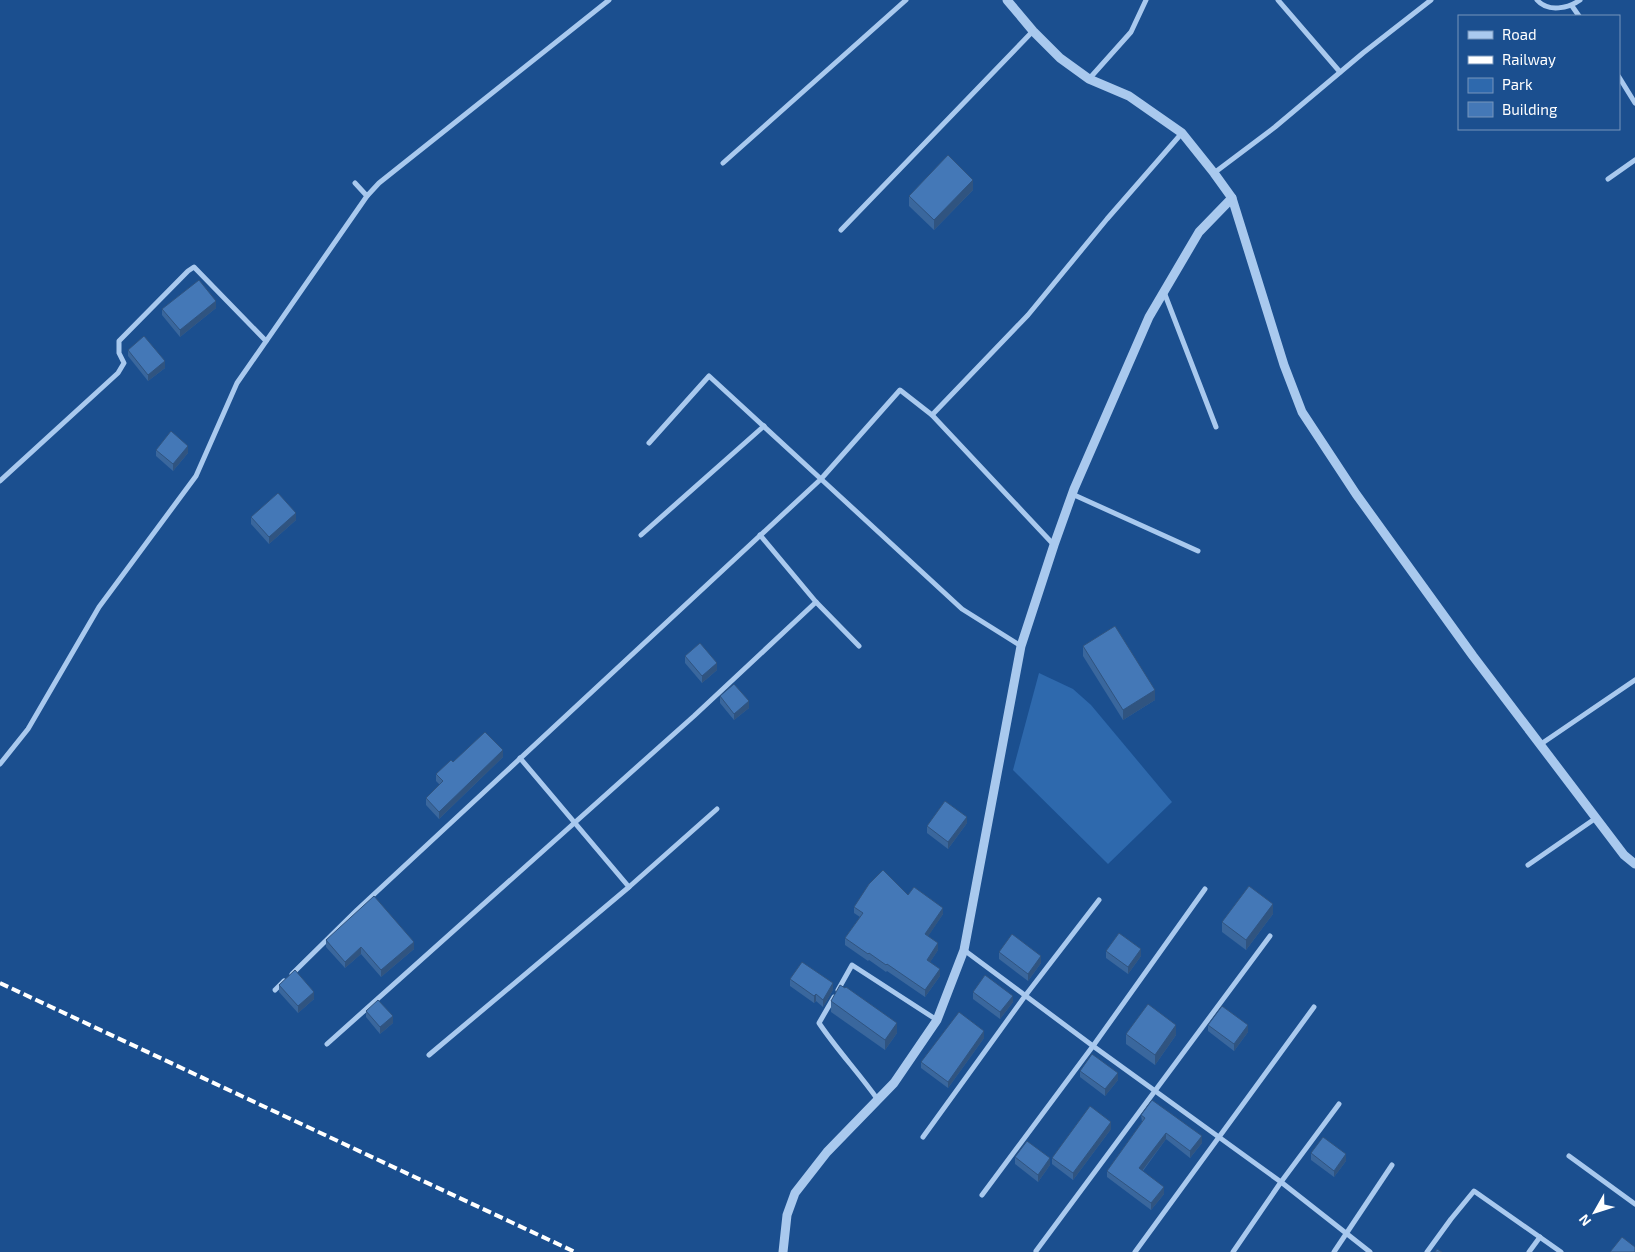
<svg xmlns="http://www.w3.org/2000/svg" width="1635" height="1252" font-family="'Exo 2',sans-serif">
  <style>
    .green { fill: #2e69ad }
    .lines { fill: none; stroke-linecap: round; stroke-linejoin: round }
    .minor { stroke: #a9c9ee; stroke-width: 5 }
    .tertiary { stroke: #a9c9ee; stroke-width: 9 }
    .rail { stroke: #fff; stroke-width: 4; stroke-dasharray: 9 4; stroke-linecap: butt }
    .wall { fill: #3a679d }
    .shaded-wall { fill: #305480 }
    .building { fill: #4478b7; stroke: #305480 }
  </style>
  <rect width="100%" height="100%" fill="#1b4f8f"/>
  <!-- green -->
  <polygon class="green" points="1039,673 1073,689 1091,705 1172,802 1108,864 1013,770"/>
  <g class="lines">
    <!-- minor -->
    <g class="minor">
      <polyline points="1278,0 1340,72"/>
      <path d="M1537 0C1548 13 1569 8 1580 0"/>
      <polyline points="1572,6 1579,16"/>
      <polyline points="1619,77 1635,103"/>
      <polyline points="1089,79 1131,32 1146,0"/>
      <polyline points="723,163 906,0"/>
      <polyline points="1214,173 1275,127 1363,53 1431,0"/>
      <polyline points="1608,179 1635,160"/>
      <polyline points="355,183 367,196 379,183 609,0"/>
      <polyline points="841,230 1033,31"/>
      <polyline points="1164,292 1216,427"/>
      <polyline points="932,415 1054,545"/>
      <polyline points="0,481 118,373 124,363 119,353 119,341 188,271 194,267 266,341"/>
      <polyline points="1072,494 1198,551"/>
      <polyline points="641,535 764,426"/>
      <polyline points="760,535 816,602 859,646"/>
      <polyline points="1021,646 962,609 821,479 900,390 932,415 1028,315 1107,219 1182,133"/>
      <polyline points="1541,744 1635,680"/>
      <polyline points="0,764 28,729 99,607 196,476 237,383 367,196"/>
      <polyline points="1528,865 1596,818"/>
      <polyline points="629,887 717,809"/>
      <polyline points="964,950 1093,1046 1281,1182 1370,1252"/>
      <polyline points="292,974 357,910 821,479 709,376 649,443"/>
      <polyline points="275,990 284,981"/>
      <polyline points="838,990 852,965 937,1020"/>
      <path d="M834 997 819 1023C837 1050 859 1073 878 1100"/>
      <polyline points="327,1044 694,716 816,602"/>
      <polyline points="429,1055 629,887 520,758"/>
      <polyline points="923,1137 1025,996 1099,900"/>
      <polyline points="1569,1156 1635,1204"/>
      <polyline points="982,1195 1093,1046 1205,889"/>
      <polyline points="1036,1251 1270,936"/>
      <polyline points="1135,1252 1314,1007"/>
      <polyline points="1233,1252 1281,1182 1339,1104"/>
      <polyline points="1334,1252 1392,1165"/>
      <polyline points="1427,1252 1451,1219 1474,1191 1561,1252"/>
      <polyline points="1529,1252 1540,1237"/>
    </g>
    <!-- tertiary -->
    <g class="tertiary">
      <polyline points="1007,0 1033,31 1060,58 1089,79 1129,96 1182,133 1214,173 1232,198 1284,365 1302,412 1356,494 1473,656 1624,855 1635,864"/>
      <polyline points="783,1252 787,1215 795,1193 827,1152 894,1083 937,1020 964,950 1021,646 1054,545 1074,489 1149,317 1199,232 1232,198"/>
    </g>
    <!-- rail -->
    <polyline class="rail" points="0,983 575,1252"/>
  </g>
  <!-- wall -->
  <g class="wall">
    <polygon points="973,190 934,230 909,206 909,196"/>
    <polygon points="216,308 180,337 162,315 162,309"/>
    <polygon points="128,350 165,368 148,381 128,356"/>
    <polygon points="156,450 188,453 173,471 156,456"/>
    <polygon points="251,517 296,520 269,544 251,524"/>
    <polygon points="1083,646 1155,700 1123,720 1083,656"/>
    <polygon points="685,656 717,670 702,683 685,663"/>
    <polygon points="720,696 749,708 734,720 720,703"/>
    <polygon points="503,757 439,819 426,805 426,798 440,785 436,781 436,774 453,762"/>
    <polygon points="967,823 948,849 927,833 927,826"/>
    <polygon points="908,895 943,914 928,936 938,950 930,962 940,976 925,997 887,971 886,972 869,960 868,961 845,945 845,938 860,917 854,913 854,907"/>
    <polygon points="1273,914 1246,950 1222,932 1222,922"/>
    <polygon points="326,940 414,949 381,977 361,954 345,968 326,947"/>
    <polygon points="1106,951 1141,956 1128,974 1106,958"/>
    <polygon points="999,952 1041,963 1028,981 999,959"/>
    <polygon points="790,979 833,990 823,1007 816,1001 814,1003 790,986"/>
    <polygon points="279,985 314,999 298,1013 279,992"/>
    <polygon points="973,992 1013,1002 1000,1019 973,999"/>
    <polygon points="831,1001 897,1033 885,1050 831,1012"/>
    <polygon points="366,1011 393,1023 380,1034 366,1017"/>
    <polygon points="1208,1025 1248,1032 1234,1051 1208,1031"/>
    <polygon points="1126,1034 1176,1035 1155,1065 1126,1044"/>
    <polygon points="984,1038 948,1088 921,1068 921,1062"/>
    <polygon points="1080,1071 1118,1080 1105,1096 1080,1077"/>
    <polygon points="1141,1115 1202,1143 1190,1158 1166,1139 1143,1171 1164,1194 1151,1210 1107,1177 1107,1171 1142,1122"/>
    <polygon points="1111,1129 1073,1180 1052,1164 1052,1158"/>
    <polygon points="1311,1153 1346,1161 1334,1177 1311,1160"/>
    <polygon points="1015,1157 1050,1165 1038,1182 1015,1164"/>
  </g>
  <!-- shaded-wall -->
  <g class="shaded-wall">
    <polygon points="973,180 973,190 934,230 934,220"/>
    <polygon points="216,301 216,308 180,337 180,330"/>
    <polygon points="165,361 165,368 148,381 148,375"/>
    <polygon points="188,446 188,453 173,471 173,464"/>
    <polygon points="296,513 296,520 269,544 269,537"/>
    <polygon points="717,663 717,670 702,683 702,676"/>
    <polygon points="1155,690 1155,700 1123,720 1123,710"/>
    <polygon points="749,701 749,708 734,720 734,714"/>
    <polygon points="503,750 503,757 439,819 439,812"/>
    <polygon points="967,817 967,823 948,849 948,842"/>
    <polygon points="1273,904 1273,914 1246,950 1246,940"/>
    <polygon points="943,908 943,914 925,941 925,934"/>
    <polygon points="414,942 414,949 381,977 381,970"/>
    <polygon points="938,943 938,950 927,967 927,960"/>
    <polygon points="361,947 361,954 345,968 345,962"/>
    <polygon points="1141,949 1141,956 1128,974 1128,967"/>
    <polygon points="1041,956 1041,963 1028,981 1028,974"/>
    <polygon points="940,969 940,976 925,997 925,990"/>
    <polygon points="833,983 833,990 823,1007 823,1000"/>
    <polygon points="314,992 314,999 298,1013 298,1006"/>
    <polygon points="816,994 816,1001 814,1003 814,996"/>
    <polygon points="1013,996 1013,1002 1000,1019 1000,1012"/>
    <polygon points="393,1016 393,1023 380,1034 380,1027"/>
    <polygon points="897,1023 897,1033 885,1050 885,1040"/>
    <polygon points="1176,1025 1176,1035 1155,1065 1155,1055"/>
    <polygon points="1248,1025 1248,1032 1234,1051 1234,1044"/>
    <polygon points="984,1031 984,1038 948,1088 948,1082"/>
    <polygon points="1118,1073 1118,1080 1105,1096 1105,1089"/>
    <polygon points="1111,1122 1111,1129 1073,1180 1073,1173"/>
    <polygon points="1166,1133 1166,1139 1139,1175 1139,1168"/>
    <polygon points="1202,1136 1202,1143 1190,1158 1190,1151"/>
    <polygon points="1346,1154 1346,1161 1334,1177 1334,1171"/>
    <polygon points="1050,1158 1050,1165 1038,1182 1038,1175"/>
    <polygon points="1164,1187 1164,1194 1151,1210 1151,1203"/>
  </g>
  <!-- building -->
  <g class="building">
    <polygon points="948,155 973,180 934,220 909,196"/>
    <polygon points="199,280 216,301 180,330 162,309"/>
    <polygon points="144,336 165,361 148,375 128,350"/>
    <polygon points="171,431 188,446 173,464 156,450"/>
    <polygon points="278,493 296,513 269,537 251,517"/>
    <polygon points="1115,626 1155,690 1123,710 1083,646"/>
    <polygon points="700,643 717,663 702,676 685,656"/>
    <polygon points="734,684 749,701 734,714 720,696"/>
    <polygon points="485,732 503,750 439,812 426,798 443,781 436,774 451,760 453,762"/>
    <polygon points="945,801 967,817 948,842 927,826"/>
    <polygon points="883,870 908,895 914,887 943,908 925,934 938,943 927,960 940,969 925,990 887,964 886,965 869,953 868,954 845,938 863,913 854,907 869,884"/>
    <polygon points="1249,886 1273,904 1246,940 1222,922"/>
    <polygon points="374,896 414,942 381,970 361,947 345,962 326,940"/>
    <polygon points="1119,933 1141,949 1128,967 1106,951"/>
    <polygon points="1012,934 1041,956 1028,974 999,952"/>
    <polygon points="802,962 833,983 823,1000 816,994 814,996 790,979"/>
    <polygon points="295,970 314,992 298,1006 279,985"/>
    <polygon points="985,975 1013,996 1000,1012 973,992"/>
    <polygon points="840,985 845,988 846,987 897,1023 885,1040 831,1001"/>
    <polygon points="378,1000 393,1016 380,1027 366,1011"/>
    <polygon points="1148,1004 1176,1025 1155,1055 1126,1034"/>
    <polygon points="1222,1006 1248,1025 1234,1044 1208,1025"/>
    <polygon points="959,1012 984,1031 948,1082 921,1062"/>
    <polygon points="1092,1054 1118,1073 1105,1089 1080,1071"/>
    <polygon points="1152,1100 1202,1136 1190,1151 1166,1133 1139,1168 1164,1187 1151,1203 1107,1171 1145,1118 1141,1115"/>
    <polygon points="1090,1106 1111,1122 1073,1173 1052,1158"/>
    <polygon points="1323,1137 1346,1154 1334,1171 1311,1153"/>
    <polygon points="1027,1141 1050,1158 1038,1175 1015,1157"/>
    <polygon points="1622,1237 1635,1247 1635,1252 1610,1252"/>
    <polygon points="1437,1249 1442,1252 1435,1252"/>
  </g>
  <!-- legend -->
  <rect x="1458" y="15" width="162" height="115" fill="#1b4f8f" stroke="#7695bc"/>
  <rect x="1468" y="31" width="25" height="8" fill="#a9c9ee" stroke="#7695bc"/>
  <text x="1502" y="40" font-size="15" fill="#ffffff">Road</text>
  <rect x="1468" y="56" width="25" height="8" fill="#ffffff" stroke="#7695bc"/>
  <text x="1502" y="65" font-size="15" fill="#ffffff">Railway</text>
  <rect x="1468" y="78" width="25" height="15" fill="#2e69ad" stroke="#7695bc"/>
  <text x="1502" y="90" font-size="15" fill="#ffffff">Park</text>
  <rect x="1468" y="102" width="25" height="15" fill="#4478b7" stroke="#7695bc"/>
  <text x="1502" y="115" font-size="15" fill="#ffffff">Building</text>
  <!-- north arrow -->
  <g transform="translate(1595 1212) rotate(231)" stroke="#1b4f8f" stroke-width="4" paint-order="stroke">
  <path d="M0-4L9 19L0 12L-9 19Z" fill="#ffffff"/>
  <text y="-8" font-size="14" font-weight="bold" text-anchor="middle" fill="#ffffff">N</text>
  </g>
</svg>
